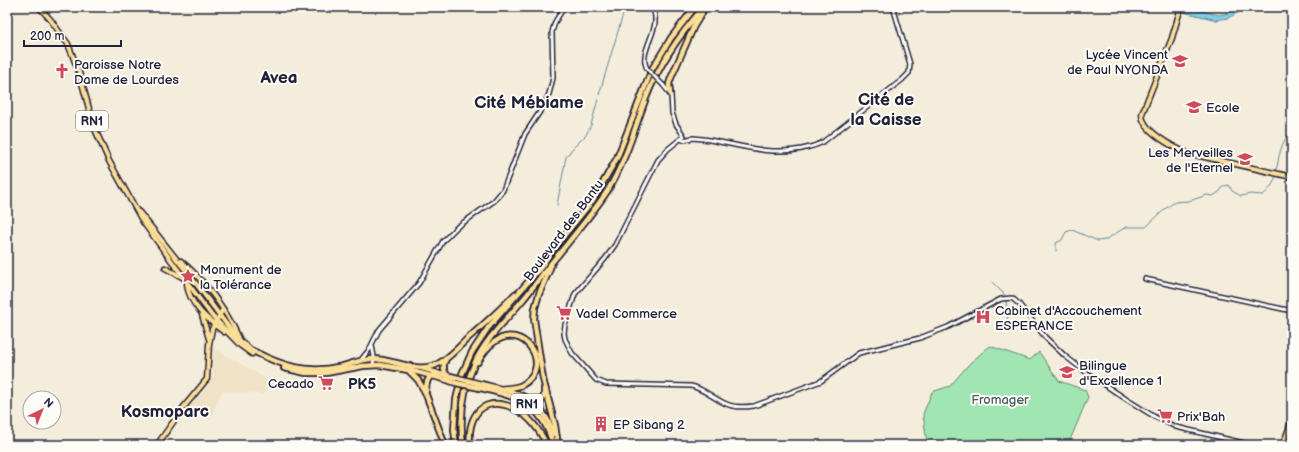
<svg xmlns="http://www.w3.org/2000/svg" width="1299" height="452" font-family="'Balsamiq Sans',sans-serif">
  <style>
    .built { fill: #f0e2c7 }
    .green { fill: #a1e6b2; stroke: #628476 }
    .water { fill: #83cee2; stroke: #5c899f }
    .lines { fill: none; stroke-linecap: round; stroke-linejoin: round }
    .stream { stroke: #5c899f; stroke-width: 1 }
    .minor-casing { stroke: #22223b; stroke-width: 6 }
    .major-casing { stroke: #22223b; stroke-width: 7 }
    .highway-casing { stroke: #22223b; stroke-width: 8 }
    .minor { stroke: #fdfcf7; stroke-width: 3 }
    .major { stroke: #fdde96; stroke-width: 4 }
    .highway { stroke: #fdde96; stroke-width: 4.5 }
    .minor-bridge-casing { stroke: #22223b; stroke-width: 6; stroke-linecap: butt }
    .highway-bridge-casing { stroke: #22223b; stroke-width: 8; stroke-linecap: butt }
    .minor-bridge { stroke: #fdfcf7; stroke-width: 3 }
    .highway-bridge { stroke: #fdde96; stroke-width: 4.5 }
    .labels { text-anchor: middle; stroke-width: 4; stroke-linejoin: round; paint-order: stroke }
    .shield { fill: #fdfcf7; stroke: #646373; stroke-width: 1 }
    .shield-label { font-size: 12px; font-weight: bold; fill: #22223b }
    .poi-label { font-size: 13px; fill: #22223b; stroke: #fdfcf7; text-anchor: start }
    .street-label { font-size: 13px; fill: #22223b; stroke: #fdfcf7 }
    .park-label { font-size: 13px; fill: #485d5f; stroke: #fdfcf7 }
    .quarter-label { font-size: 15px; font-weight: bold; fill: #22223b; stroke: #fdfcf7 }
    .district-label { font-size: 17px; font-weight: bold; fill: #22223b; stroke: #fdfcf7 }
  </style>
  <rect width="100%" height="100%" fill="#f5eddb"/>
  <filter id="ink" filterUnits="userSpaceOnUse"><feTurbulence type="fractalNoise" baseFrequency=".025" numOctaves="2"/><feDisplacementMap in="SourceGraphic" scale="8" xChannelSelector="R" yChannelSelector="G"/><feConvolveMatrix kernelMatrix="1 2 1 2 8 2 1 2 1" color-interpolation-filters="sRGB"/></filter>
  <g filter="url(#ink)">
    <!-- built -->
    <polygon class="built" points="214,348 275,384 272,388 262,394 222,391 210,419 203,419 188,407 206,388 213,376 212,363"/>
    <!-- green -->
    <polygon class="green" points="990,346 1030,360 1039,352 1059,381 1085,390 1088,397 1068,445 932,445 927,443 923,414 932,392 950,386 970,363"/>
    <!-- water -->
    <polygon class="water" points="1162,7 1185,7 1219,15 1228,13 1239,7 1249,7 1228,18 1217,20"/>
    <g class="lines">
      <!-- stream -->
      <g class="stream">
        <polyline points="599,95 624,11 637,7"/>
        <path d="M1276 172C1279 157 1280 142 1292 131"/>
        <polyline points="557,205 566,157 572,149 586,135 591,125 598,99"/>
        <path d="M1056 251V243L1062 240 1066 232 1072 230 1098 241 1105 240 1126 227H1146L1166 208 1175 202 1189 201 1207 195 1213 196 1219 192 1224 186 1229 185 1232 191 1241 196 1250 194 1263 195C1270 189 1274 184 1276 175"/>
        <polyline points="992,282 1005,295"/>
        <polyline points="1005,331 1008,324 1006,300"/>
      </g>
      <defs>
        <g id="minor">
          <path d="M648 70C635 52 666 26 651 7"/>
          <path d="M663 85 671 95 672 113 676 124 684 136 668 149 658 160 615 245 605 259 575 294 565 325 564 333 565 339 572 353 596 380 606 384 691 386C705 389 715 400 729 405 737 408 746 407 754 406L821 381 859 353 920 338 948 327 1001 299 1012 298 1019 304 1045 337 1065 356 1087 373 1126 399 1155 417 1176 427 1252 445"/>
          <path d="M683 140 693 138 703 139C737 144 767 156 802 149 809 147 816 146 823 142L902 80 909 73 910 64 893 7"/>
          <polyline points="1145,279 1292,311"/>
          <polyline points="372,346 374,356 373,365"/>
          <polyline points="360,361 369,350 379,330 419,283 443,241 457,227 494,201 503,190 525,134 543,107 549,94 553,78 552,32 555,22 564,7"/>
        </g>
        <g id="major">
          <polyline points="39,7 50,19 68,44 79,72 94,127 109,161 143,222 212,316 241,346 252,354"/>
          <path d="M1181 7 1172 38 1142 114C1142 131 1173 147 1187 153L1292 177"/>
          <polyline points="139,212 194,281 236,337 250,349"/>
          <path d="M181 261C206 282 225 308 239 338"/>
          <polyline points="165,268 182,277"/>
          <path d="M187 284C189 305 208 320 224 332"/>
          <polyline points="202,315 209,339"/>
          <polyline points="421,368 438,373"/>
          <polyline points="409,370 450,381"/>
          <polyline points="157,445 183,408 207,379 209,344 212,329 223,309"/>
          <polyline points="1283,445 1292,420"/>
        </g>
        <g id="highway">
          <polyline points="670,93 669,84 671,78 694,26 702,13"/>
          <polyline points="551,265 549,271 539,294 535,308 534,319 543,379 555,425 558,445"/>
          <path d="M253 351C280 365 307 374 338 367 349 365 361 359 373 359 392 359 415 372 433 366 445 362 457 349 466 340 483 325 499 311 515 294"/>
          <path d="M446 359C441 368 445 373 450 381L456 383"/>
          <path d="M478 362C482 355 486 348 493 343 523 319 555 367 522 385 516 388 508 388 501 389"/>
          <polyline points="284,368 306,373 326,373 363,366 380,365 408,370 418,380 425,392 445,445"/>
          <path d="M481 384C517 393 540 395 554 434"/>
          <path d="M480 388C517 397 542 402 553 445"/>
          <path d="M426 391C426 367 442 374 458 378"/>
          <path d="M533 404C542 403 545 398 544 389"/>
          <polyline points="456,445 454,430 456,400 462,374 472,352 488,328 541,267 553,249 593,200 617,158 652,69 671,38 695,7"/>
          <path d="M463 445C459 416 464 386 476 360 487 338 505 321 521 302 534 287 545 270 558 255 575 234 593 213 608 190 626 160 634 130 646 98 659 64 680 34 704 7"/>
          <path d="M470 445C466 401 500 392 529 419 537 427 542 435 547 445"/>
        </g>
      </defs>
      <!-- minor casing -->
      <use href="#minor" class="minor-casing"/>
      <!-- major casing -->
      <use href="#major" class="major-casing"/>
      <!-- highway casing -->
      <use href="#highway" class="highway-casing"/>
      <!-- minor -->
      <use href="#minor" class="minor"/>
      <!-- major -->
      <use href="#major" class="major"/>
      <!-- highway -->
      <use href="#highway" class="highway"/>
      <defs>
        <polyline id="minor-bridge" points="648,70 663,85"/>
        <g id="highway-bridge">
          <polyline points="458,378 481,384"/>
          <polyline points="456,383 480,388"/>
        </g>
      </defs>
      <!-- minor-bridge casing -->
      <use href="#minor-bridge" class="minor-bridge-casing"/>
      <!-- highway-bridge casing -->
      <use href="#highway-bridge" class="highway-bridge-casing"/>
      <!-- minor-bridge -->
      <use href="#minor-bridge" class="minor-bridge"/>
      <!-- highway-bridge -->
      <use href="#highway-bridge" class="highway-bridge"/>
    </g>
  </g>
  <!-- icons -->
  <defs>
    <symbol id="school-bare" viewBox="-9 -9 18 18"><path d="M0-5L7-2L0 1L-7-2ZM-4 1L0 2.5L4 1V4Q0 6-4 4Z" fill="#d1495b" stroke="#fdfcf7" stroke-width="2.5" paint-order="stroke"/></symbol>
    <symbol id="church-bare" viewBox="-9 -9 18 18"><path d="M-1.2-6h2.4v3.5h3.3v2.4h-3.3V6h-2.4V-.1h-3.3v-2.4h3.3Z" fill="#d1495b" stroke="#fdfcf7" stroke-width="2.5" paint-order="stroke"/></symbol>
    <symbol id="sight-bare" viewBox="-9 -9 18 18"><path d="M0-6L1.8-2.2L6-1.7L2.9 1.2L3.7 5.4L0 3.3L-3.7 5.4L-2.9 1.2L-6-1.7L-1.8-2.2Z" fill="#d1495b" stroke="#fdfcf7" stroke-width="2.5" paint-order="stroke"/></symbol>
    <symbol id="supermarket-bare" viewBox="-9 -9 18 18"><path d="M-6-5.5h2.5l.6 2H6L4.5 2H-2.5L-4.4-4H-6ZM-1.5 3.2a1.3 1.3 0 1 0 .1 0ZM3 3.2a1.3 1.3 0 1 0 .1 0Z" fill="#d1495b" stroke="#fdfcf7" stroke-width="2.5" paint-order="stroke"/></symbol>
    <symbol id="hospital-bare" viewBox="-9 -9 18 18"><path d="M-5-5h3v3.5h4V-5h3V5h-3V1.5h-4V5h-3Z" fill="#d1495b" stroke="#fdfcf7" stroke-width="2.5" paint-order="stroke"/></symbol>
    <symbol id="building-bare" viewBox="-9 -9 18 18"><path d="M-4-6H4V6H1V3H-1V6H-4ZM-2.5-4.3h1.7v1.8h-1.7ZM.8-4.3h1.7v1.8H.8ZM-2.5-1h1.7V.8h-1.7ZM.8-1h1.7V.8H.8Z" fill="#d1495b" stroke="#fdfcf7" stroke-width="2.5" paint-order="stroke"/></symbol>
  </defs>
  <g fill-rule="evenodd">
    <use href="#school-bare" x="1169" y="50" width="22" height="22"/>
    <use href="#church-bare" x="51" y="60" width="22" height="22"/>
    <use href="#school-bare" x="1183" y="96" width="22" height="22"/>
    <use href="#school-bare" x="1234" y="148" width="22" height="22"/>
    <use href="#sight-bare" x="177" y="265" width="22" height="22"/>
    <use href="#supermarket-bare" x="553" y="302" width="22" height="22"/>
    <use href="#hospital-bare" x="972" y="306" width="22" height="22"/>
    <use href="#school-bare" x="1056" y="361" width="22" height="22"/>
    <use href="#supermarket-bare" x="315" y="372" width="22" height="22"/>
    <use href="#supermarket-bare" x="1154" y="405" width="22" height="22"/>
    <use href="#building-bare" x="590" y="413" width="22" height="22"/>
  </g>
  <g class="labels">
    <!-- shield labels -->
    <g class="shield">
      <rect x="76" y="111" width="32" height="20" rx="3"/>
      <rect x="511" y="394" width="32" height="20" rx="3"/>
    </g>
    <g class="shield-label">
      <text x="92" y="125">RN1</text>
      <text x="527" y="408">RN1</text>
    </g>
    <!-- poi labels -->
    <g class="poi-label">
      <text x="1168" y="59" text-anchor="end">Lycée Vincent<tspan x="1168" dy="15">de Paul NYONDA</tspan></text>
      <text x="74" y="69">Paroisse Notre<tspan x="74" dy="15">Dame de Lourdes</tspan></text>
      <text x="1206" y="112">Ecole</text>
      <text x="1233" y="157" text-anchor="end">Les Merveilles<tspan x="1233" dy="15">de l'Eternel</tspan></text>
      <text x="200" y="274">Monument de<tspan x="200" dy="15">la Tolérance</tspan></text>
      <text x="995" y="315">Cabinet d'Accouchement<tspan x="995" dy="15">ESPERANCE</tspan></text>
      <text x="576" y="318">Vadel Commerce</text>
      <text x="1079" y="370">Bilingue<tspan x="1079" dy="15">d'Excellence 1</tspan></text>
      <text x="314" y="388" text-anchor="end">Cecado</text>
      <text x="1177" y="421">Prix'Bah</text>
      <text x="613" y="429">EP Sibang 2</text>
    </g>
    <!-- street labels -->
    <g class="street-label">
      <text transform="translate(563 230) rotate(-53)" y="5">Boulevard des Bantu</text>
    </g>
    <!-- park labels -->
    <g class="park-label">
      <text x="1000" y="404">Fromager</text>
    </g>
    <!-- quarter labels -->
    <g class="quarter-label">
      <text x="362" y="389">PK5</text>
    </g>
    <!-- district labels -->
    <g class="district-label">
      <text x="279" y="83">Avea</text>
      <text x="886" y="105">Cité de<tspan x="886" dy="20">la Caisse</tspan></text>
      <text x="529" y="108">Cité Mébiame</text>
      <text x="165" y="417">Kosmoparc</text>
    </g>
  </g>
  <!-- margin -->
  <rect width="1299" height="452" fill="none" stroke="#fdfcf7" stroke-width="24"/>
  <rect x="12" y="12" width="1275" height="428" fill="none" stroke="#22223b" stroke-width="1.5" filter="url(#ink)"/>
  <!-- north arrow -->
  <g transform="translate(42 410) rotate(43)"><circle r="19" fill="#fdfcf7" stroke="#a5a5ac"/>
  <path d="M0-3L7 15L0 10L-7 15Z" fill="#d1495b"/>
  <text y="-6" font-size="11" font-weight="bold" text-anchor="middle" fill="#22223b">N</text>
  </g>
  <!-- scale -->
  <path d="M24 40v6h97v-6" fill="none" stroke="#22223b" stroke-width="2"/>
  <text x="30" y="40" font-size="12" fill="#22223b" stroke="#fdfcf7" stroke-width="3" paint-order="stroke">200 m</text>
</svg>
